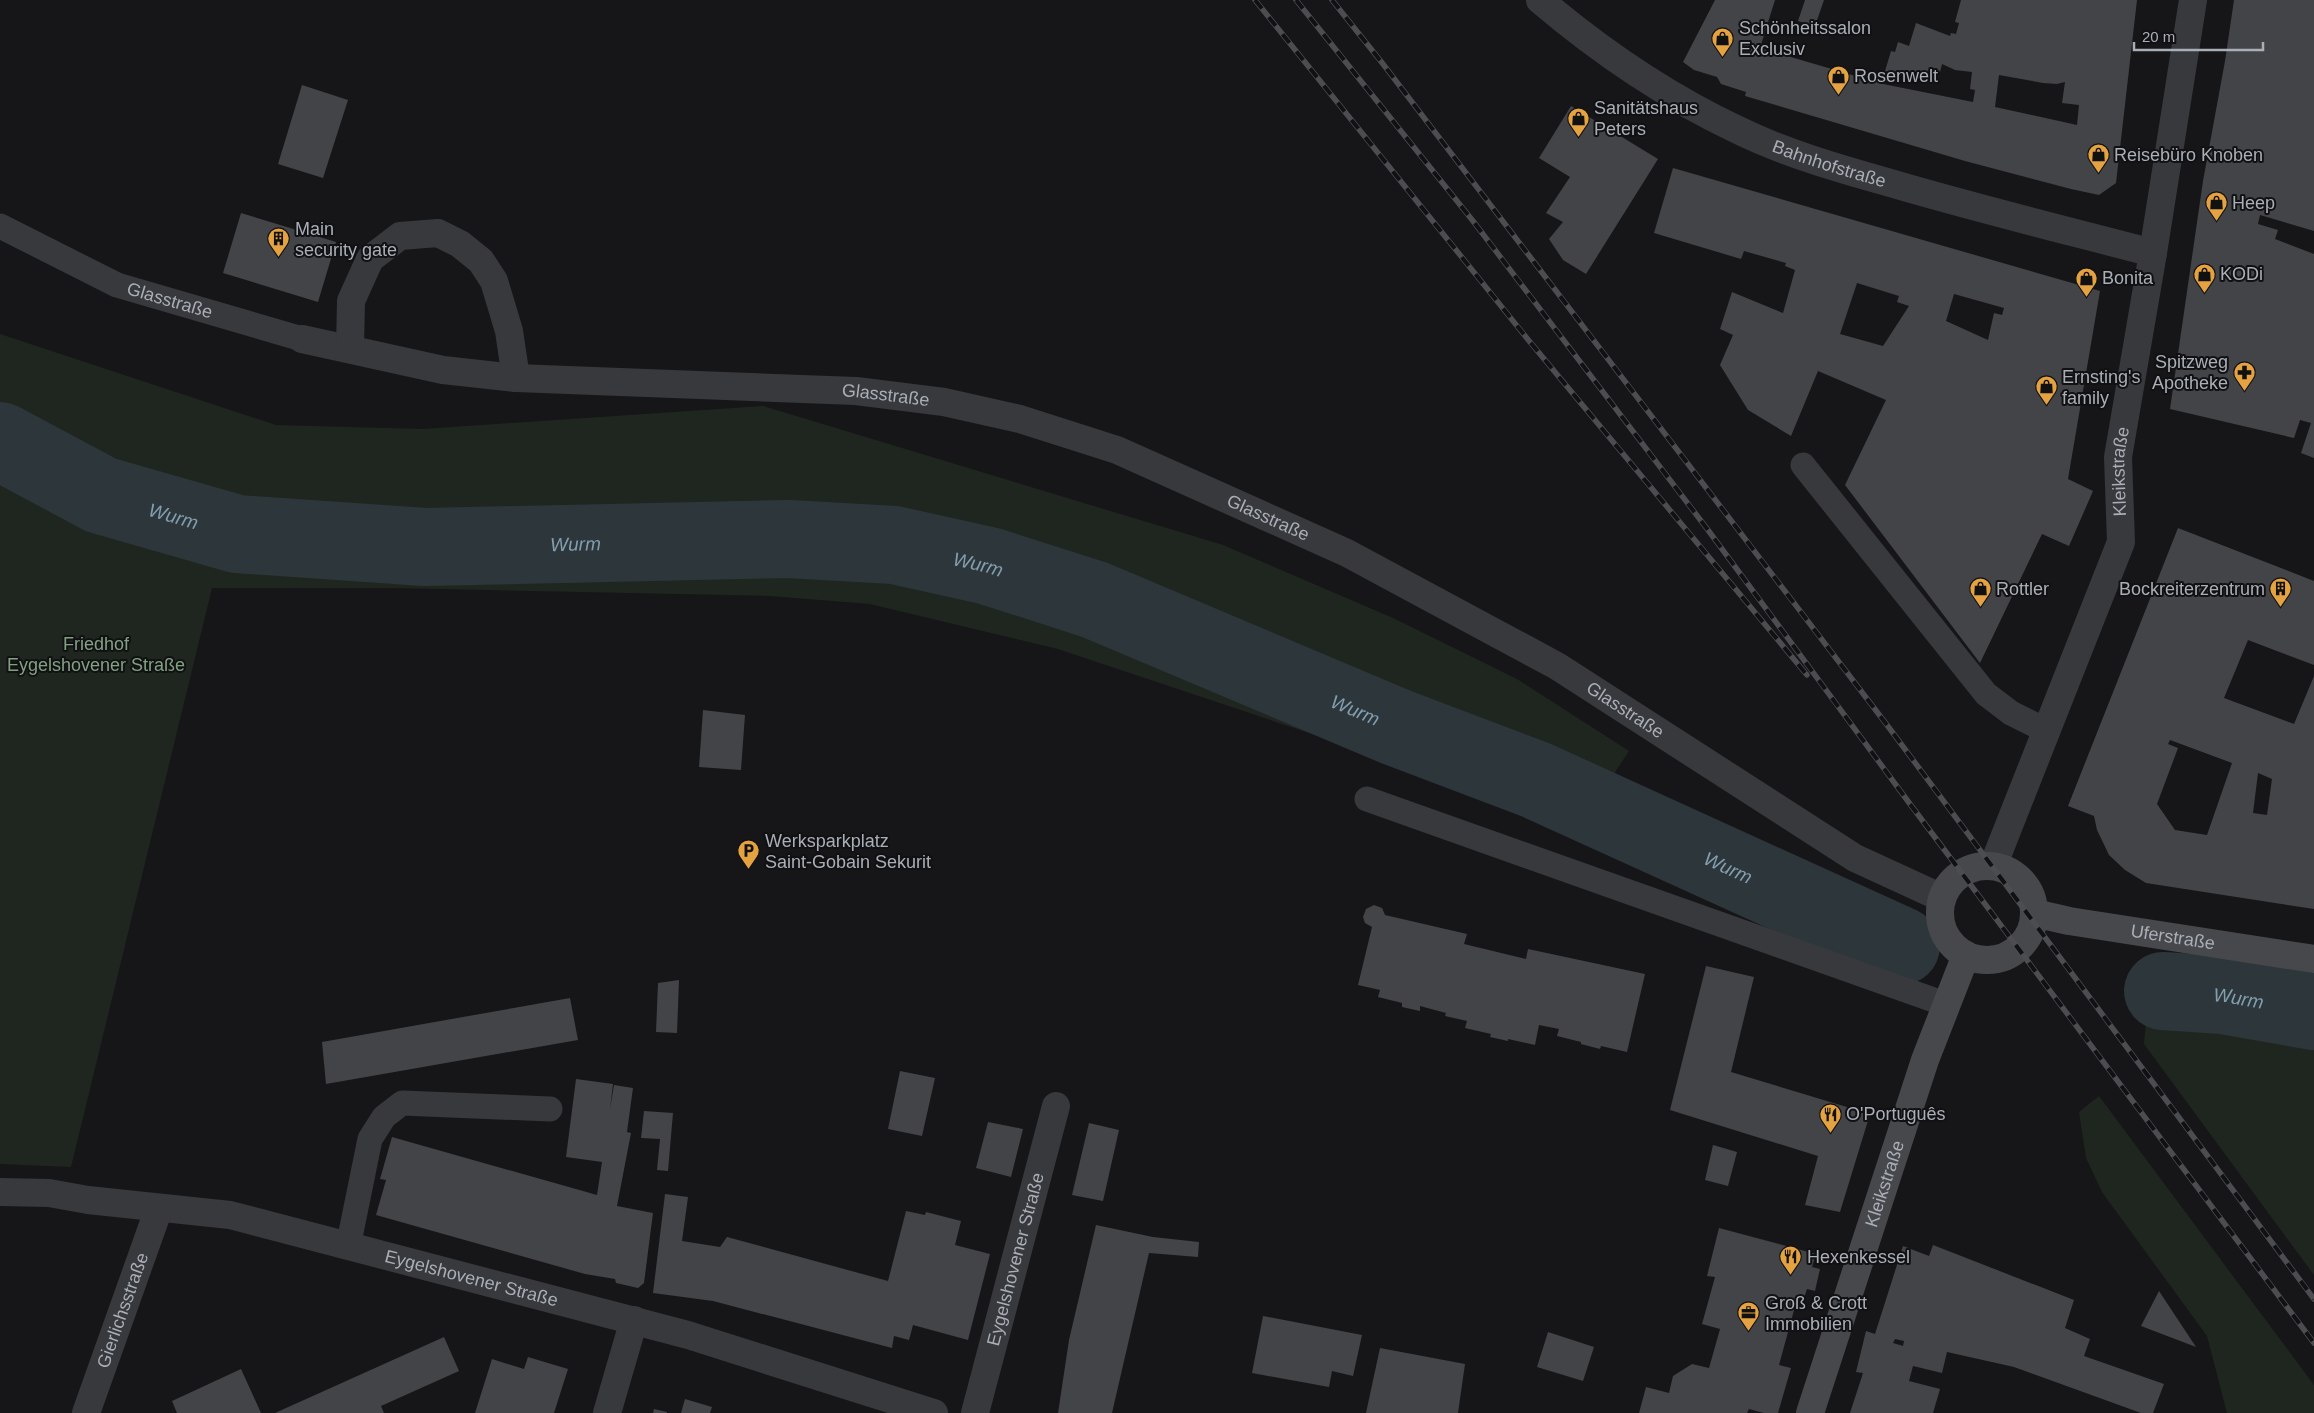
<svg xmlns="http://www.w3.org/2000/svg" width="2314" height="1413" font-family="Helvetica,sans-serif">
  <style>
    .green { fill: #1f261f }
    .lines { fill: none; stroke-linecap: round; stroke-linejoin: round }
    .river { stroke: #2d363b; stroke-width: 78 }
    .building { fill: #434448; fill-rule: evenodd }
    .lane { stroke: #37393d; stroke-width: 25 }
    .street { stroke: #37393d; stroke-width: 28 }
    .secondary { stroke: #46484c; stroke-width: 28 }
    .rail-casing { stroke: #4b4d51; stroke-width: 5.5 }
    .rail { stroke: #111113; stroke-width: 4; stroke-dasharray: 11; stroke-linecap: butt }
    .labels { text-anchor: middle; stroke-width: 4; stroke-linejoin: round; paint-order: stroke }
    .poi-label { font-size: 18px; fill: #a9aeb7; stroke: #111113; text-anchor: start }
    .street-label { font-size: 18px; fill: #a9aeb7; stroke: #111113 }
    .park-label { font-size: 18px; fill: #82a182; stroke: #111113 }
    .water-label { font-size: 19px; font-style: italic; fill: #839eaf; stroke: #111113 }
  </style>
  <rect width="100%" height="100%" fill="#161618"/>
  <!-- green -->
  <g class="green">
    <polygon points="0,334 276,425 423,429 763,406 1223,545 1393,618 1517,679 1629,751 1581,824 1058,649 870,604 770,596 392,588 212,588 71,1167 0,1164"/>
    <polygon points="2182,968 2314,985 2314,1275 2144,1044 2147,1008"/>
    <polygon points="2099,1096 2314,1385 2314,1413 2227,1413 2207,1336 2102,1192 2086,1158 2079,1112"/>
  </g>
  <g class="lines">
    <!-- river -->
    <g class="river">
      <path id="s1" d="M0 441 101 495 237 534 425 547 789 539 894 545 989 566 1095 600 1396 727 1536 780 1901 946"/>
      <path id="s2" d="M2163 991 2223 995 2314 1011"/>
    </g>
  </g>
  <!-- building -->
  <g class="building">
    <path d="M1715 0H1775L1760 48 1883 84 1973 102 1975 90 1970 89 1972 72 1955 70 1942 64 1940 72 1936 71 1933 84 1885 71 1891 51 1895 52 1898 42 1909 46 1916 23 1950 36 1951 33 1956 34 1959 23 1955 22 1961 0H2137L2116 183 2099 195 2071 189 1965 161 1745 96 1746 92 1721 84 1717 77 1694 70 1683 62ZM1999 75 2043 83 2057 84 2065 82 2062 103 2079 105 2077 125 1995 107Z"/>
    <polygon points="1805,0 1824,0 1815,26 1798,21"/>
    <polygon points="2234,0 2314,0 2314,231 2260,215 2258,224 2278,230 2275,239 2314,254 2314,458 2301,453 2311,423 2300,420 2294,438 2170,409 2203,181 2225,61"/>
    <polygon points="302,85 348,100 323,178 278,164"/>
    <polygon points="1571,106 1658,159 1586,274 1563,260 1549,239 1563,222 1546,213 1570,177 1539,158"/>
    <path d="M1673 168 2100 291 2068 479 2093 491 2069 546 2042 534 1980 663 1845 485 1886 400 1818 371 1791 436 1748 410 1720 365 1733 335 1720 329 1732 292 1783 313 1795 270 1785 266 1786 263 1744 251 1741 259 1654 233ZM1857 283 1899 296 1897 302 1909 306 1883 346 1840 334ZM1954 294 2004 308 2002 315 1994 313 1988 340 1946 321Z"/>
    <polygon points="241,213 336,242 318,302 223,273"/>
    <path d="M2178 528 2314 581V665L2248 640 2224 698 2294 724 2314 676V909L2146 883 2125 870 2109 855 2097 830 2094 816 2068 806ZM2170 740 2232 763 2207 835 2175 830 2157 804 2178 748 2168 744ZM2258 773 2272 779 2267 815 2253 813Z"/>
    <polygon points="703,710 745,715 741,770 699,767"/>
    <polygon points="1374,905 1382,908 1385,915 1467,934 1464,944 1526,959 1528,949 1645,974 1627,1052 1601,1046 1600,1049 1581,1044 1581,1042 1557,1036 1559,1029 1539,1025 1535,1045 1508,1039 1508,1041 1490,1037 1491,1034 1465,1028 1467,1021 1445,1016 1446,1013 1420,1006 1420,1011 1402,1007 1402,1003 1378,997 1380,990 1358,985 1372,927 1365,923 1363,917 1366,909"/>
    <polygon points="1706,966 1754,977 1731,1072 1870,1114 1840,1212 1805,1205 1818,1156 1670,1110"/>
    <polygon points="679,980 677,1033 656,1032 658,983"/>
    <polygon points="570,998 578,1040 326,1084 322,1042"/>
    <polygon points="900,1071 935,1078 922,1136 888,1129"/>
    <polygon points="576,1079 613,1084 610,1109 614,1085 633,1088 627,1132 631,1133 617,1206 653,1213 644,1283 638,1288 616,1283 615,1279 585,1274 376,1215 386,1180 380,1179 392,1137 597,1195 602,1162 566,1157"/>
    <polygon points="644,1111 673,1113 668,1171 657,1170 660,1139 641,1138"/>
    <polygon points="988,1122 1023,1129 1011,1177 976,1168"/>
    <polygon points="1089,1123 1119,1130 1103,1201 1072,1195"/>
    <polygon points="1713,1145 1737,1152 1728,1186 1705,1180"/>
    <polygon points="665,1194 688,1197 682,1241 720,1247 727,1237 888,1281 906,1211 925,1215 926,1212 961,1221 955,1245 990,1254 968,1340 913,1325 909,1340 894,1336 892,1348 713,1301 653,1293"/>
    <polygon points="1096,1225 1153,1237 1199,1242 1198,1257 1149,1253 1112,1413 1058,1413 1069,1340"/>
    <polygon points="1719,1228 1816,1254 1812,1267 1820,1269 1815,1291 1807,1289 1803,1301 1797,1299 1779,1365 1791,1368 1778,1413 1764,1413 1749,1409 1747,1413 1639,1413 1646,1387 1669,1393 1673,1376 1692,1364 1709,1368 1720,1329 1702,1324 1715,1277 1707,1276"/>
    <path d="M1933 1245 2074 1300 2065 1328 2090 1339 2084 1356 2164 1384 2153 1413H2141L2014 1367 1947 1352 1942 1373 1913 1366 1909 1381 1940 1389 1933 1413H1850L1863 1373 1856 1372 1866 1331 1875 1334 1903 1246 1929 1256ZM1895 1339 1904 1341 1903 1346 1893 1343Z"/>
    <polygon points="2159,1291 2196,1347 2141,1326"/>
    <polygon points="1263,1316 1362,1335 1353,1376 1332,1371 1329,1387 1252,1373"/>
    <polygon points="1548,1332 1594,1347 1583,1381 1537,1367"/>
    <polygon points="444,1337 459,1371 381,1406 384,1413 275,1413"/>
    <polygon points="1380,1348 1465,1364 1458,1413 1366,1413"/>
    <polygon points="528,1357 568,1369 554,1413 475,1413 492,1359 524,1369"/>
    <polygon points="241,1369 261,1413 177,1413 172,1401"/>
    <polygon points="685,1399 712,1407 710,1413 681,1413"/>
    <polygon points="654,1409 667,1412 667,1413 653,1413"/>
  </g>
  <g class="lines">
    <!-- lane -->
    <g class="lane">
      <path id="s3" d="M0 226 117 285 302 339"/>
      <polyline points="1803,465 1986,694 2011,713 2047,731"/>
      <polyline points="1367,799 1945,1004"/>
      <polyline points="348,1247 370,1139 384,1117 402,1103 550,1109"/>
    </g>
    <!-- street -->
    <g class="street">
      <path id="s4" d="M1540 0C1600 51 1666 96 1738 130 1785 153 1837 168 1887 182 1975 208 2065 230 2153 253"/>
      <path id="s5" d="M302 339 443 370 516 378 856 391 944 402 1020 419 1117 450 1347 553 1557 666 1855 858 1942 898"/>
      <polyline points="350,349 351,301 370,259 400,236 438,233 460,244 481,261 494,281 509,331 516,378"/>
      <path id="s6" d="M1993 866 2121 542 2118 457 2153 253 2193 0"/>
      <path id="s7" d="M0 1192 49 1193 88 1200 230 1215 688 1335 934 1413"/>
      <path id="s8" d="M86 1413 159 1208"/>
      <polyline points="607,1413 634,1320"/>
      <path id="s9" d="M975 1413 1056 1106"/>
    </g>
    <!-- secondary -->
    <g class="secondary">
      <circle cx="1987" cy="913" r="47"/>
      <path id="s10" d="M2034 913 2069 921 2314 959"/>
      <path id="s11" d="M1810 1413 1925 1060 1966 955"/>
    </g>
    <defs>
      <g id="rail">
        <polyline points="1255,0 1530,342 1807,675"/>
        <polyline points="1296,0 1473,221 1708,530 1910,804 2314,1343"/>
        <polyline points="1332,0 1383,64 1887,725 2314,1299"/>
      </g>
    </defs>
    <!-- rail casing -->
    <use href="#rail" class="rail-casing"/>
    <!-- rail -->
    <use href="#rail" class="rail"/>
  </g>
  <!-- icons -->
  <defs>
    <symbol id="shop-pin" viewBox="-11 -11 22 30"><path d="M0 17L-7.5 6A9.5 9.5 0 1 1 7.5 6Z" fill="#e5a241" stroke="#111113"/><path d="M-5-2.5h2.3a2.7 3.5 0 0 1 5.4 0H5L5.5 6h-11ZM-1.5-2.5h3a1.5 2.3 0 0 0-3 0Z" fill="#111"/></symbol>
    <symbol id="building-pin" viewBox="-11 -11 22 30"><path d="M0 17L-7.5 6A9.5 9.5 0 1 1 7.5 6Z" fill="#e5a241" stroke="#111113"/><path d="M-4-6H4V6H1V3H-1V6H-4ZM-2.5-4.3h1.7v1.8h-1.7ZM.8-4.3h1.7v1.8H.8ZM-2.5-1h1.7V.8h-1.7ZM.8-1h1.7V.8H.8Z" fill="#111"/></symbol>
    <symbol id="pharmacy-pin" viewBox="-11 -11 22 30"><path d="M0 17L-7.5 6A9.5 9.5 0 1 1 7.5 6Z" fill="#e5a241" stroke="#111113"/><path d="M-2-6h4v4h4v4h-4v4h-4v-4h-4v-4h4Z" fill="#111"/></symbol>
    <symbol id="parking-pin" viewBox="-11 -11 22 30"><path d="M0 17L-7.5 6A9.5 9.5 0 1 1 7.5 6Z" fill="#e5a241" stroke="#111113"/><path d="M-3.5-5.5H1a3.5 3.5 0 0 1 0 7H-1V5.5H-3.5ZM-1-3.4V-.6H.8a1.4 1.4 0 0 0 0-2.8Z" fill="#111"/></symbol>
    <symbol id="restaurant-pin" viewBox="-11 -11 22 30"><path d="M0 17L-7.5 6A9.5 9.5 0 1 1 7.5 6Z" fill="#e5a241" stroke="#111113"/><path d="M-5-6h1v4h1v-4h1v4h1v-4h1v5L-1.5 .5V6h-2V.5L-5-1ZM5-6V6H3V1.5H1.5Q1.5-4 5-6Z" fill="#111"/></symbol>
    <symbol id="office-pin" viewBox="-11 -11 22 30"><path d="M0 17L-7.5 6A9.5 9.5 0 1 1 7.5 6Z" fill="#e5a241" stroke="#111113"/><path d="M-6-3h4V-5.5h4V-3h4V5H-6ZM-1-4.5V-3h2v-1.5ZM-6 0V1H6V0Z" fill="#111"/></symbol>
  </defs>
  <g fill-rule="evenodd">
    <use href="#shop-pin" x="1710" y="26" width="25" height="34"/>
    <use href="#shop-pin" x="1826" y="64" width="25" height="34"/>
    <use href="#shop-pin" x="1566" y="106" width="25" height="34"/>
    <use href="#shop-pin" x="2086" y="142" width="25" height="34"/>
    <use href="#shop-pin" x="2204" y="190" width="25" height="34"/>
    <use href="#building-pin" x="266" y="226" width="25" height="34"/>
    <use href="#shop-pin" x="2192" y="262" width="25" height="34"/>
    <use href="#shop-pin" x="2074" y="266" width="25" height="34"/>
    <use href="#pharmacy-pin" x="2232" y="360" width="25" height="34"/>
    <use href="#shop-pin" x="2034" y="374" width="25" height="34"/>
    <use href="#shop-pin" x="1968" y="576" width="25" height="34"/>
    <use href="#building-pin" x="2268" y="576" width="25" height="34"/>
    <use href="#parking-pin" x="736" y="838" width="25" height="34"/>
    <use href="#restaurant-pin" x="1818" y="1102" width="25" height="34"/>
    <use href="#restaurant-pin" x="1778" y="1244" width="25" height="34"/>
    <use href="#office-pin" x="1736" y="1300" width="25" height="34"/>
  </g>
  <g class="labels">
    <!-- poi labels -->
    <g class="poi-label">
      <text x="1739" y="34">Schönheitssalon<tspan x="1739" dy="21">Exclusiv</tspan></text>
      <text x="1854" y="82">Rosenwelt</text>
      <text x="1594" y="114">Sanitätshaus<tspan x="1594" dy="21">Peters</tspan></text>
      <text x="2114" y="161">Reisebüro Knoben</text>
      <text x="2232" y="209">Heep</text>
      <text x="295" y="235">Main<tspan x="295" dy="21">security gate</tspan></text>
      <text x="2220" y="280">KODi</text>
      <text x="2102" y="284">Bonita</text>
      <text x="2228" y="368" text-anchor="end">Spitzweg<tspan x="2228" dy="21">Apotheke</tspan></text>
      <text x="2062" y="383">Ernsting's<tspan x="2062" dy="21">family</tspan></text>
      <text x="1996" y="595">Rottler</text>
      <text x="2265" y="595" text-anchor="end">Bockreiterzentrum</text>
      <text x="765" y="847">Werksparkplatz<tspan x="765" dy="21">Saint-Gobain Sekurit</tspan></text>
      <text x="1846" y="1120">O'Português</text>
      <text x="1807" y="1263">Hexenkessel</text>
      <text x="1765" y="1309">Groß &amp; Crott<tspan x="1765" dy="21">Immobilien</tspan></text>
    </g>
    <!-- street labels -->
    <g class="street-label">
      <text dy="6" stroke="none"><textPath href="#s4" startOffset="335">Bahnhofstraße</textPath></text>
      <text dy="6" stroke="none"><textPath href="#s3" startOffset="186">Glasstraße</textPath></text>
      <text dy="6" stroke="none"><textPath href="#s5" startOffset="588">Glasstraße</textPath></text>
      <text dy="6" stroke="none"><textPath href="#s6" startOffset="419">Kleikstraße</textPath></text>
      <text dy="6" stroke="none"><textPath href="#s5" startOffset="992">Glasstraße</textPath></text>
      <text dy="6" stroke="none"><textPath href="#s5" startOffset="1398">Glasstraße</textPath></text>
      <text dy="6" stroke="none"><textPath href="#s10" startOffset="141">Uferstraße</textPath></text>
      <text dy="6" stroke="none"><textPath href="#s11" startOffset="241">Kleikstraße</textPath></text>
      <text dy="6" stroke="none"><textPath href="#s9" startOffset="159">Eygelshovener Straße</textPath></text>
      <text dy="6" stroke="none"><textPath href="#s7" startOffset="481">Eygelshovener Straße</textPath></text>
      <text dy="6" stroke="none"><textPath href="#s8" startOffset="109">Gierlichsstraße</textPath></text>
    </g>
    <!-- park labels -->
    <g class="park-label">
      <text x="96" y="650">Friedhof<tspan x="96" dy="21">Eygelshovener Straße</tspan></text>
    </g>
    <!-- water labels -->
    <g class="water-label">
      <text dy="7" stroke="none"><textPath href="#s1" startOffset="190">Wurm</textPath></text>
      <text dy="7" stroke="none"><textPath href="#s1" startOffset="595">Wurm</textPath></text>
      <text dy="7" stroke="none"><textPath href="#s1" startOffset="1000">Wurm</textPath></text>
      <text dy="7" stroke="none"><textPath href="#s1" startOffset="1405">Wurm</textPath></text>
      <text dy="7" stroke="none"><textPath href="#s1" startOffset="1810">Wurm</textPath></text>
      <text dy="7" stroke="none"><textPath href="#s2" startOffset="76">Wurm</textPath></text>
    </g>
  </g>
  <!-- scale -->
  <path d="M2134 42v8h129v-8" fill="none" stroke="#a9aeb7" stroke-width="2.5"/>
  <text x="2142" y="42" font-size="15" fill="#a9aeb7" stroke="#111113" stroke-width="4" paint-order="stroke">20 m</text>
</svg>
